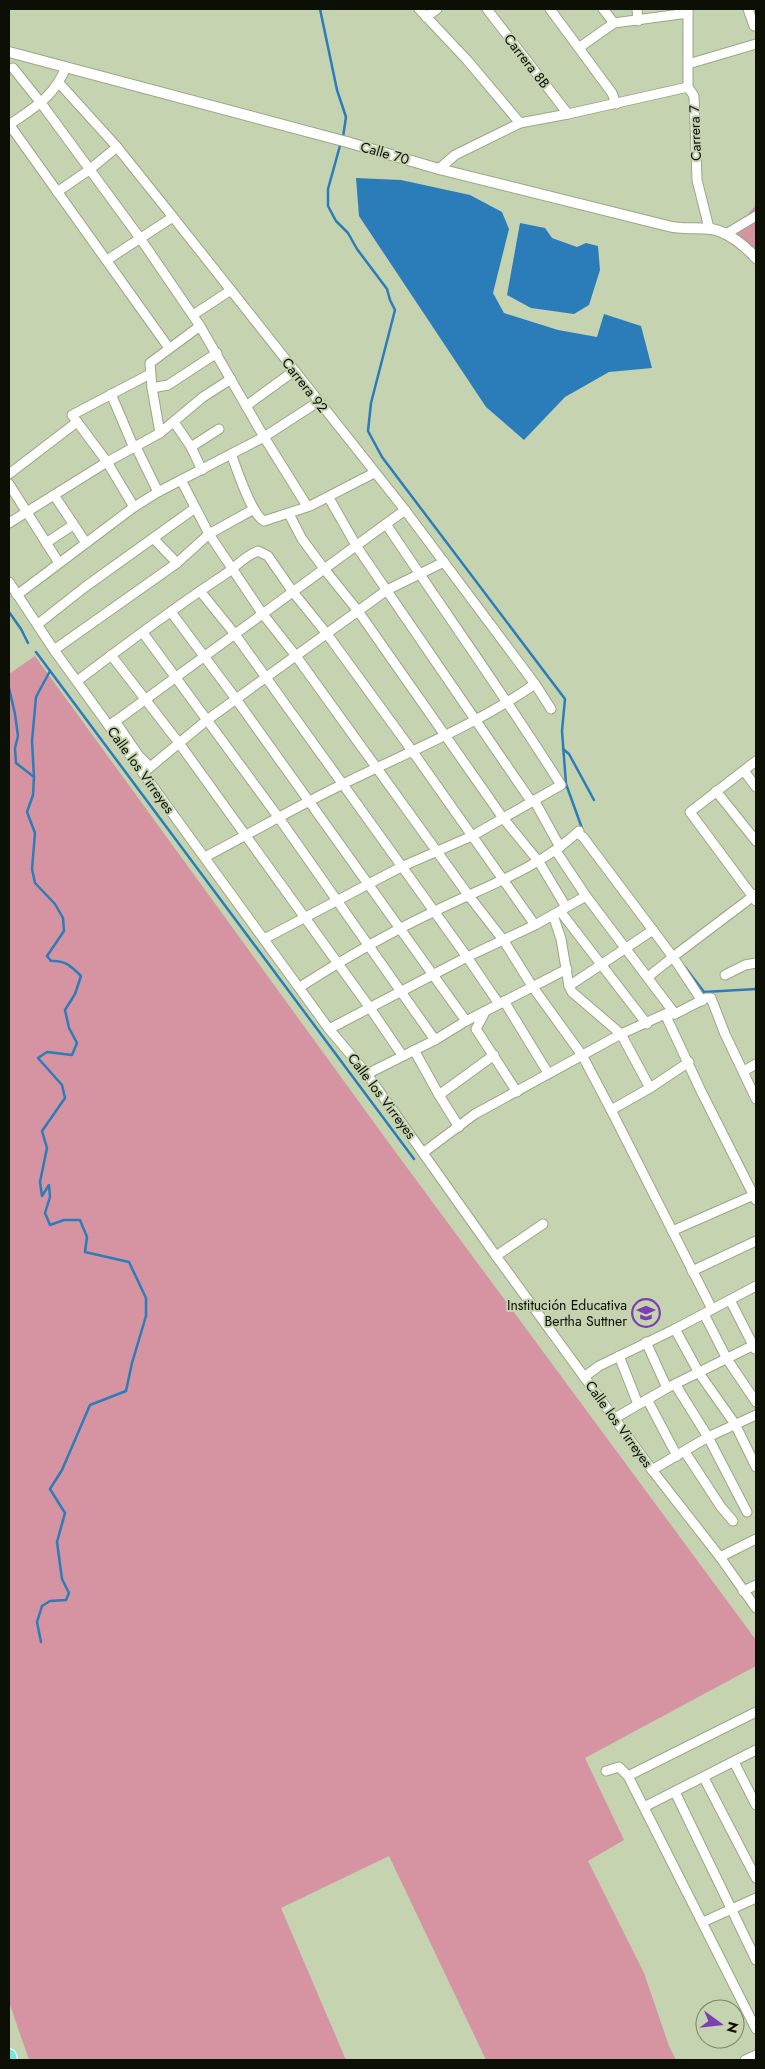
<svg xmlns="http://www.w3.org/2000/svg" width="765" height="2069" font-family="Jost,sans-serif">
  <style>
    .green { fill: #d694a2 }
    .water { fill: #2b7db9 }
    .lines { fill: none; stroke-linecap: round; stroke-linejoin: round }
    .stream { stroke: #2b7db9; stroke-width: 2.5 }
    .minor-casing { stroke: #9aa785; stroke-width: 11 }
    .tertiary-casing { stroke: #9aa785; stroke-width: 12 }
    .trunk-casing { stroke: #fff; stroke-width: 16 }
    .minor { stroke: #fff; stroke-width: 9 }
    .tertiary { stroke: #fff; stroke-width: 10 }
    .trunk { stroke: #77e6da; stroke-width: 14 }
    .labels { text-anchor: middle; stroke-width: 4; stroke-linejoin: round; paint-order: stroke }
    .street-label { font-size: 14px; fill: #0b0f04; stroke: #c5d3b0 }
    .poi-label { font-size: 14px; fill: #0b0f04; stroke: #c5d3b0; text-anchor: end }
  </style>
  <rect width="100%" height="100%" fill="#c5d3b0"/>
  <!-- green -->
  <g class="green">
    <polygon points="756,205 756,255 729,235"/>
    <polygon points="35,656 394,1150 756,1640 756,1666 585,1758 624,1840 588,1861 644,1973 669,2046 676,2060 486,2060 389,1856 281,1908 346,2060 29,2060 9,2002 9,674"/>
  </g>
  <!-- water -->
  <g class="water">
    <polygon points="356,178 401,180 470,195 502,212 509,229 493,293 504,313 558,330 597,337 604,314 641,326 652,368 609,372 565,397 524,440 486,407 359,216"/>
    <polygon points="520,223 545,228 552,238 577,247 586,243 598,246 600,270 589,305 574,314 531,308 507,295"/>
  </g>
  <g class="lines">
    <!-- stream -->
    <g class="stream">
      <polyline points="320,9 337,90 346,117 343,137"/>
      <polyline points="341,142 328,189 328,206 336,221 348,233 357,249 387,289 390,300 395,310 371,403 368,431 382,457 565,699 562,731 566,784 583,831"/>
      <polyline points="9,612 21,629 28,643"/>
      <polyline points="36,652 414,1159"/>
      <path d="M9 688 15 714 18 736 15 748 16 763 34 777 33 795 27 812 35 833 32 869 35 883 55 904 63 918 64 931 47 956 51 961C65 960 71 966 81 976L75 994 65 1010 69 1028 77 1043 72 1055 47 1052 38 1058 62 1085 65 1098 42 1131 47 1148 40 1182 42 1196 49 1185 50 1197 45 1213 50 1225 64 1220H80L87 1237 85 1252 129 1262 146 1298V1316L132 1363 126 1391 90 1405 62 1470 50 1489 65 1513 57 1542 62 1579 69 1593 66 1600 50 1601 42 1606 37 1622 41 1642"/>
      <polyline points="563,749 569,754 594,800"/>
      <polyline points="34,777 32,741 36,697 50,671"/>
      <polyline points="685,967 704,992 756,989"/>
    </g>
    <defs>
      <g id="minor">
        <polyline points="419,9 467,60 520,123"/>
        <polyline points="487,9 568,114"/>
        <polyline points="550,9 612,93 616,104"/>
        <polyline points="603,9 614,23"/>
        <polyline points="637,9 638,21"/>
        <polyline points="688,9 688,87 694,96 697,180 709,228"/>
        <polyline points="748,9 754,26"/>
        <polyline points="426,17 437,9"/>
        <polyline points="580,47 614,23 688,13"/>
        <polyline points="688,64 756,44"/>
        <polyline points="13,68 41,103 140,238 200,326 264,437 307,506"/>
        <polyline points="60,84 117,147 173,217 405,510 535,684 551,709"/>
        <polyline points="9,124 169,348"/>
        <path d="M9 125C35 107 54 97 66 67"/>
        <polyline points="439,169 455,155 520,123 568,114 688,87"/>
        <polyline points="57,192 89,170 117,147"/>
        <polyline points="726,234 756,216"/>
        <polyline points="107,260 173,217"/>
        <polyline points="193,315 231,290"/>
        <polyline points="152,388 168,385 217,353"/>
        <polyline points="111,394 134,448"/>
        <polyline points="246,406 294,371"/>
        <polyline points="174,422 191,447 202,470"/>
        <polyline points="160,433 152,388 150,363 200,326"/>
        <polyline points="136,447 158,492"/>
        <polyline points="191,447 219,429"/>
        <path d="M231 454C237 469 251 514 264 521L310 506 374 473"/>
        <polyline points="9,474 77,422"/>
        <polyline points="181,480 209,534 262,613 296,656 469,896 504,941 532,986 582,1055 611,1110 712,1309"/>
        <polyline points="9,484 59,563"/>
        <polyline points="54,495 86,543"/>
        <polyline points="329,498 357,547 531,801"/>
        <polyline points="134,507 107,462 72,415 150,374"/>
        <polyline points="289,514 302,539 325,570 358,611 503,818 539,862 566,907"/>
        <polyline points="9,523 107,462 160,433 203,397 231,379"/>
        <polyline points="153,538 177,563"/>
        <polyline points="46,543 73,525"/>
        <polyline points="9,582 54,650 143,773 329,1029 367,1074 496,1256 652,1470 720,1557 756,1608"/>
        <polyline points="200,591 234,633 467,957 499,1004"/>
        <polyline points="17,595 134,507 158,492 264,437 318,402"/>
        <polyline points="171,612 236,699 466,1021"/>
        <polyline points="38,624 85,587 195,508"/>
        <polyline points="143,633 279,818 435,1040"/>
        <polyline points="54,650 177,563 209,534 254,509"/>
        <polyline points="111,655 179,743 370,1008 402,1055"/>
        <path d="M77 681C125 645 173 608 224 575 236 567 243 557 258 551L268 556 293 592 327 634 413 752 535 925"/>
        <polyline points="115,721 139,756 150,767"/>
        <polyline points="109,726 405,510"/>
        <polyline points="756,761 690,812 756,901"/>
        <polyline points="744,771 756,787"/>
        <polyline points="143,773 207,720 358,611 387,590 444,562"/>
        <polyline points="716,791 756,841"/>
        <polyline points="534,800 560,847"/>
        <polyline points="577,833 583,837 673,957 702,1001"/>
        <polyline points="556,851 586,896 675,1014"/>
        <path d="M205 857C251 833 296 807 343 784 408 752 476 725 535 684"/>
        <polyline points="560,911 647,1024"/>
        <polyline points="553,915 561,939 569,986 572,992 621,1034 650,1088"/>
        <path d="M264 939 401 867 472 836 561 785C505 696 444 611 386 524"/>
        <polyline points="678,953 756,894"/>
        <polyline points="725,975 745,965 756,963"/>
        <polyline points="648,977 673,957"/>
        <polyline points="569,986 653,930"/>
        <path d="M300 987C342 960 387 934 433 912 483 887 537 870 579 831"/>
        <polyline points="504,1001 548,1073"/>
        <polyline points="485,1012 476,1029 517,1092"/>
        <polyline points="665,1014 701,1091 756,1200"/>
        <polyline points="329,1029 467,957 535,925 586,896"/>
        <polyline points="414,1050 439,1095"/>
        <polyline points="744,1071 756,1064"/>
        <polyline points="367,1074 435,1040 466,1021 567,969"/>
        <polyline points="611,1110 650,1088 689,1062"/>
        <polyline points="459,1127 439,1095 494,1055"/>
        <polyline points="424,1152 475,1114 621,1034 665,1014 675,1014 706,998 711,998 725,1034 756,1099"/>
        <polyline points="672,1231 754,1195"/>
        <polyline points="496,1256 543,1224"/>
        <polyline points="692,1271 756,1241"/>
        <polyline points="730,1300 755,1349"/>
        <polyline points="704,1314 727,1359 756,1402"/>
        <polyline points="675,1329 699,1373 735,1424 756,1467"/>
        <polyline points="646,1342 667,1388"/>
        <polyline points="619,1356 638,1404"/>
        <polyline points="584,1377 599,1366 675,1329 756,1286"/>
        <polyline points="675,1384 708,1437 747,1512"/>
        <polyline points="647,1399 677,1456"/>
        <polyline points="615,1418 667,1388 756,1344"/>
        <polyline points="685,1452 721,1507 733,1521"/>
        <polyline points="652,1470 708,1437 756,1415"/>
        <polyline points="720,1557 756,1539"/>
        <polyline points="743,1591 756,1585"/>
        <polyline points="734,1762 756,1805"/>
        <polyline points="606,1771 619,1767 628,1776 756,2029"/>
        <polyline points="628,1776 756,1712"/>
        <polyline points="704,1778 756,1878"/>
        <polyline points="675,1792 756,1960"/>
        <polyline points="644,1807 756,1750"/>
        <polyline points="703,1922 756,1898"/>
        <polyline points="745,2060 756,2055"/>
      </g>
      <path id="tertiary" d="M9 52 347 142 439 169 668 226C682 230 696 227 711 229 727 231 745 246 756 258"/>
      <polyline id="trunk" points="9,2056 10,2060"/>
    </defs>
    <!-- minor casing -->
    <use href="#minor" class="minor-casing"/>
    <!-- tertiary casing -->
    <use href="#tertiary" class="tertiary-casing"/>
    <!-- trunk casing -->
    <use href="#trunk" class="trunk-casing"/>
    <!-- minor -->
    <use href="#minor" class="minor"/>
    <!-- tertiary -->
    <use href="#tertiary" class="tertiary"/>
    <!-- trunk -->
    <use href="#trunk" class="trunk"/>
  </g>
  <!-- icons -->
  <defs>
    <symbol id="school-ring" viewBox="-11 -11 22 22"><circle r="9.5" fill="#c5d3b0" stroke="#7d3fb4" stroke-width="1.5"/><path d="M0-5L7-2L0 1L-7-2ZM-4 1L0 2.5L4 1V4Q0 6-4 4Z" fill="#7d3fb4"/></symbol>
  </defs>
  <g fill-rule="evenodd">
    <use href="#school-ring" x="630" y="1297" width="32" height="32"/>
  </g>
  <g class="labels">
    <!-- street labels -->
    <g class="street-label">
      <text transform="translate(527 61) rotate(52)" y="5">Carrera 8B</text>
      <text transform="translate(695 133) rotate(-92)" y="5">Carrera 7</text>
      <text transform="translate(385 153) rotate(16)" y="5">Calle 70</text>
      <text transform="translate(305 385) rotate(52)" y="5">Carrera 92</text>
      <text transform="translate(141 770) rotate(54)" y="5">Calle los Virreyes</text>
      <text transform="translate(382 1096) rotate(53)" y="5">Calle los Virreyes</text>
      <text transform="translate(619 1424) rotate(54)" y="5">Calle los Virreyes</text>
    </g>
    <!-- poi labels -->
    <g class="poi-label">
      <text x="627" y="1310">Institución Educativa<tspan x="627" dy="16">Bertha Suttner</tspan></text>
    </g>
  </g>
  <!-- border -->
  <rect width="765" height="2069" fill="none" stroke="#0b0f04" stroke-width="20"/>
  <!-- north arrow -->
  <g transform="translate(720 2024) rotate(105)"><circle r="24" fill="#c5d3b0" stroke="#7b856b"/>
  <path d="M0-4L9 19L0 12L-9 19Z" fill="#7d3fb4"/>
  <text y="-8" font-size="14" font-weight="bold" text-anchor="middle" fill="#0b0f04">N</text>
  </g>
</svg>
